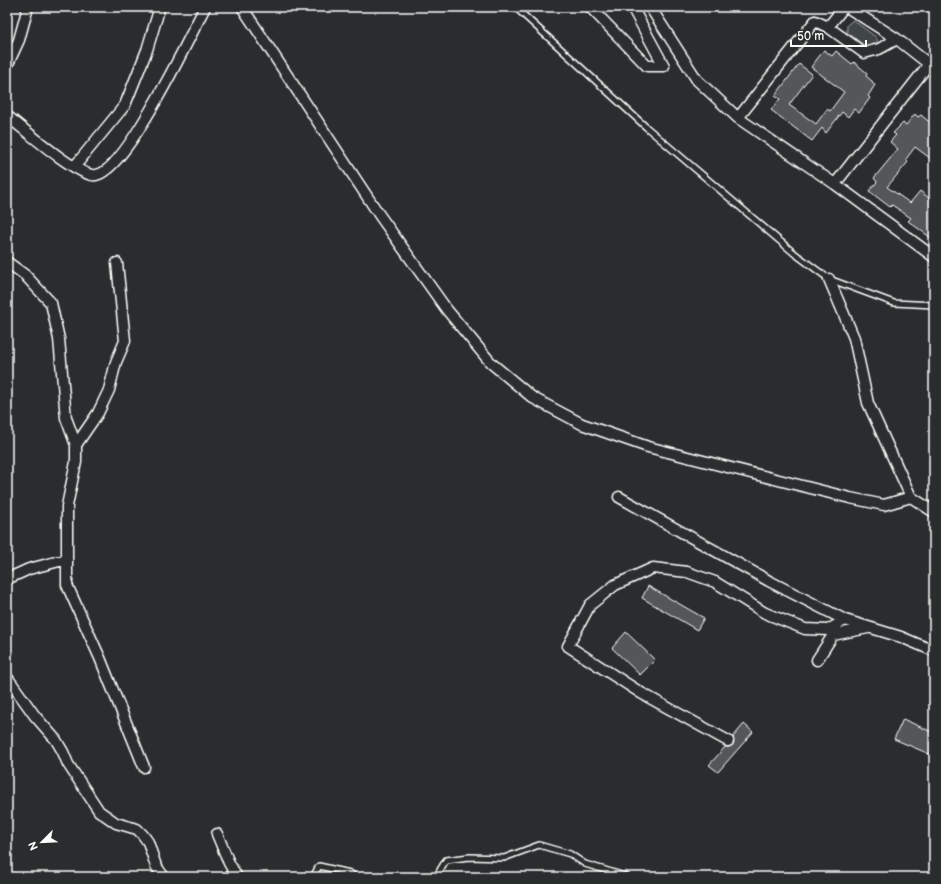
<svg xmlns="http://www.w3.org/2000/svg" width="941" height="884" font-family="'Balsamiq Sans',sans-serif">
<rect width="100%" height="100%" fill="#2a2d2e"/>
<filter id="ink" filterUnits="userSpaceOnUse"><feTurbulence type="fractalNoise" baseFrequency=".025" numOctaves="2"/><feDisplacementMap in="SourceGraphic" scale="8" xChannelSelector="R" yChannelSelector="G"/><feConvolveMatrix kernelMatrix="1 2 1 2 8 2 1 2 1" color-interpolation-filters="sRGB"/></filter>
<g filter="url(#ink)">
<!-- green -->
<path fill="#414445" stroke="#a0a2a2" d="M853 20 877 38V43L866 47 847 32V25Z"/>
<!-- building -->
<path fill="#555758" stroke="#fff" d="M824 50 832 56 836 51 852 64 854 62 867 73 866 76 873 82 872 83 875 85 868 96 870 98 859 113 854 109 848 117 842 112 826 133 822 128 812 141 771 110 780 99 775 96 799 64 812 74 789 105 816 124 827 109 830 111 844 92 811 67Z
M915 114 918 117 921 115 934 126V161L915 147 906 159 908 162 887 187 910 203 920 191 934 202V240L908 221 911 218 892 205 890 207 869 191 877 182 874 178 898 149 890 142 896 135 893 133 903 123 906 125Z
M648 586 704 618 697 630 642 598Z
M626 632 655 660 640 675 612 648Z
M903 719 934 733V756L894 739Z
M744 724 753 732 718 772 709 765 725 747H729L733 744V737Z"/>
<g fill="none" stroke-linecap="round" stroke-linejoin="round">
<!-- lane casing -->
<g stroke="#fff" stroke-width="8">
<path id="lane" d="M515 7 646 127 794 253 829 279 894 303 934 305
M313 877 319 866 350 873 355 877
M436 877 446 860 469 857 504 858 539 845 570 854 585 864 628 877"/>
</g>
<!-- street casing -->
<g stroke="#fff" stroke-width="13">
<path id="street" d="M242 7 380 216 447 310 491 363 533 398 582 424 648 447 850 498 884 505 911 497 934 512
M590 7 647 66H664L632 7
M650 7 697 80 738 118 835 184 934 257
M847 7 897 39 934 68
M828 27 844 7
M7 66 19 40 28 7
M7 116C27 131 70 170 92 175 122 181 191 34 205 7
M738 118 815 21 828 27 864 53 879 49 897 39
M75 166 125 105 147 50 159 10 158 7
M835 184 929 64
M7 262 25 275 51 303 59 339 66 418 76 445V462L67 506V585L100 658 144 767
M829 279 854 338 868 403 911 497
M76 445 98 413 109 390 116 362 125 341 117 263
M619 497 769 581 845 620 901 637 934 651
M7 579 29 569 67 559
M817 660 833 635 868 628
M7 677 35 716 56 740 63 752 68 764 99 811 116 823 137 829 143 835 148 842 156 866 164 877
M728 741 641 693 568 646 590 605 615 585 653 568 687 572 715 582 765 613 805 629 828 630 845 620
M217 834 229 863 237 877"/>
</g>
<!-- lane -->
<use href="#lane" stroke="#2a2d2e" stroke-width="5"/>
<!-- street -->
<use href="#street" stroke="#2a2d2e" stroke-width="10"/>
</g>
</g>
<!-- margin -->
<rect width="941" height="884" fill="none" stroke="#2a2d2e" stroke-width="24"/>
<rect x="12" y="12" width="917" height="860" fill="none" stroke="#fff" stroke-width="1.5" filter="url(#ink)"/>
<!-- north arrow -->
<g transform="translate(42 842) rotate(246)" stroke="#2a2d2e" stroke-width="3" paint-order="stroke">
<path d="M0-3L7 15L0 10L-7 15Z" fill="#ffffff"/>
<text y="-6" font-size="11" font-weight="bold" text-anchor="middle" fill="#ffffff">N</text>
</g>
<!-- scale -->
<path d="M791 40v6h75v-6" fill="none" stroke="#ffffff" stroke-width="2"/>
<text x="797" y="40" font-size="12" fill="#ffffff" stroke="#2a2d2e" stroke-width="3" paint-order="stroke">50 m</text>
</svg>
